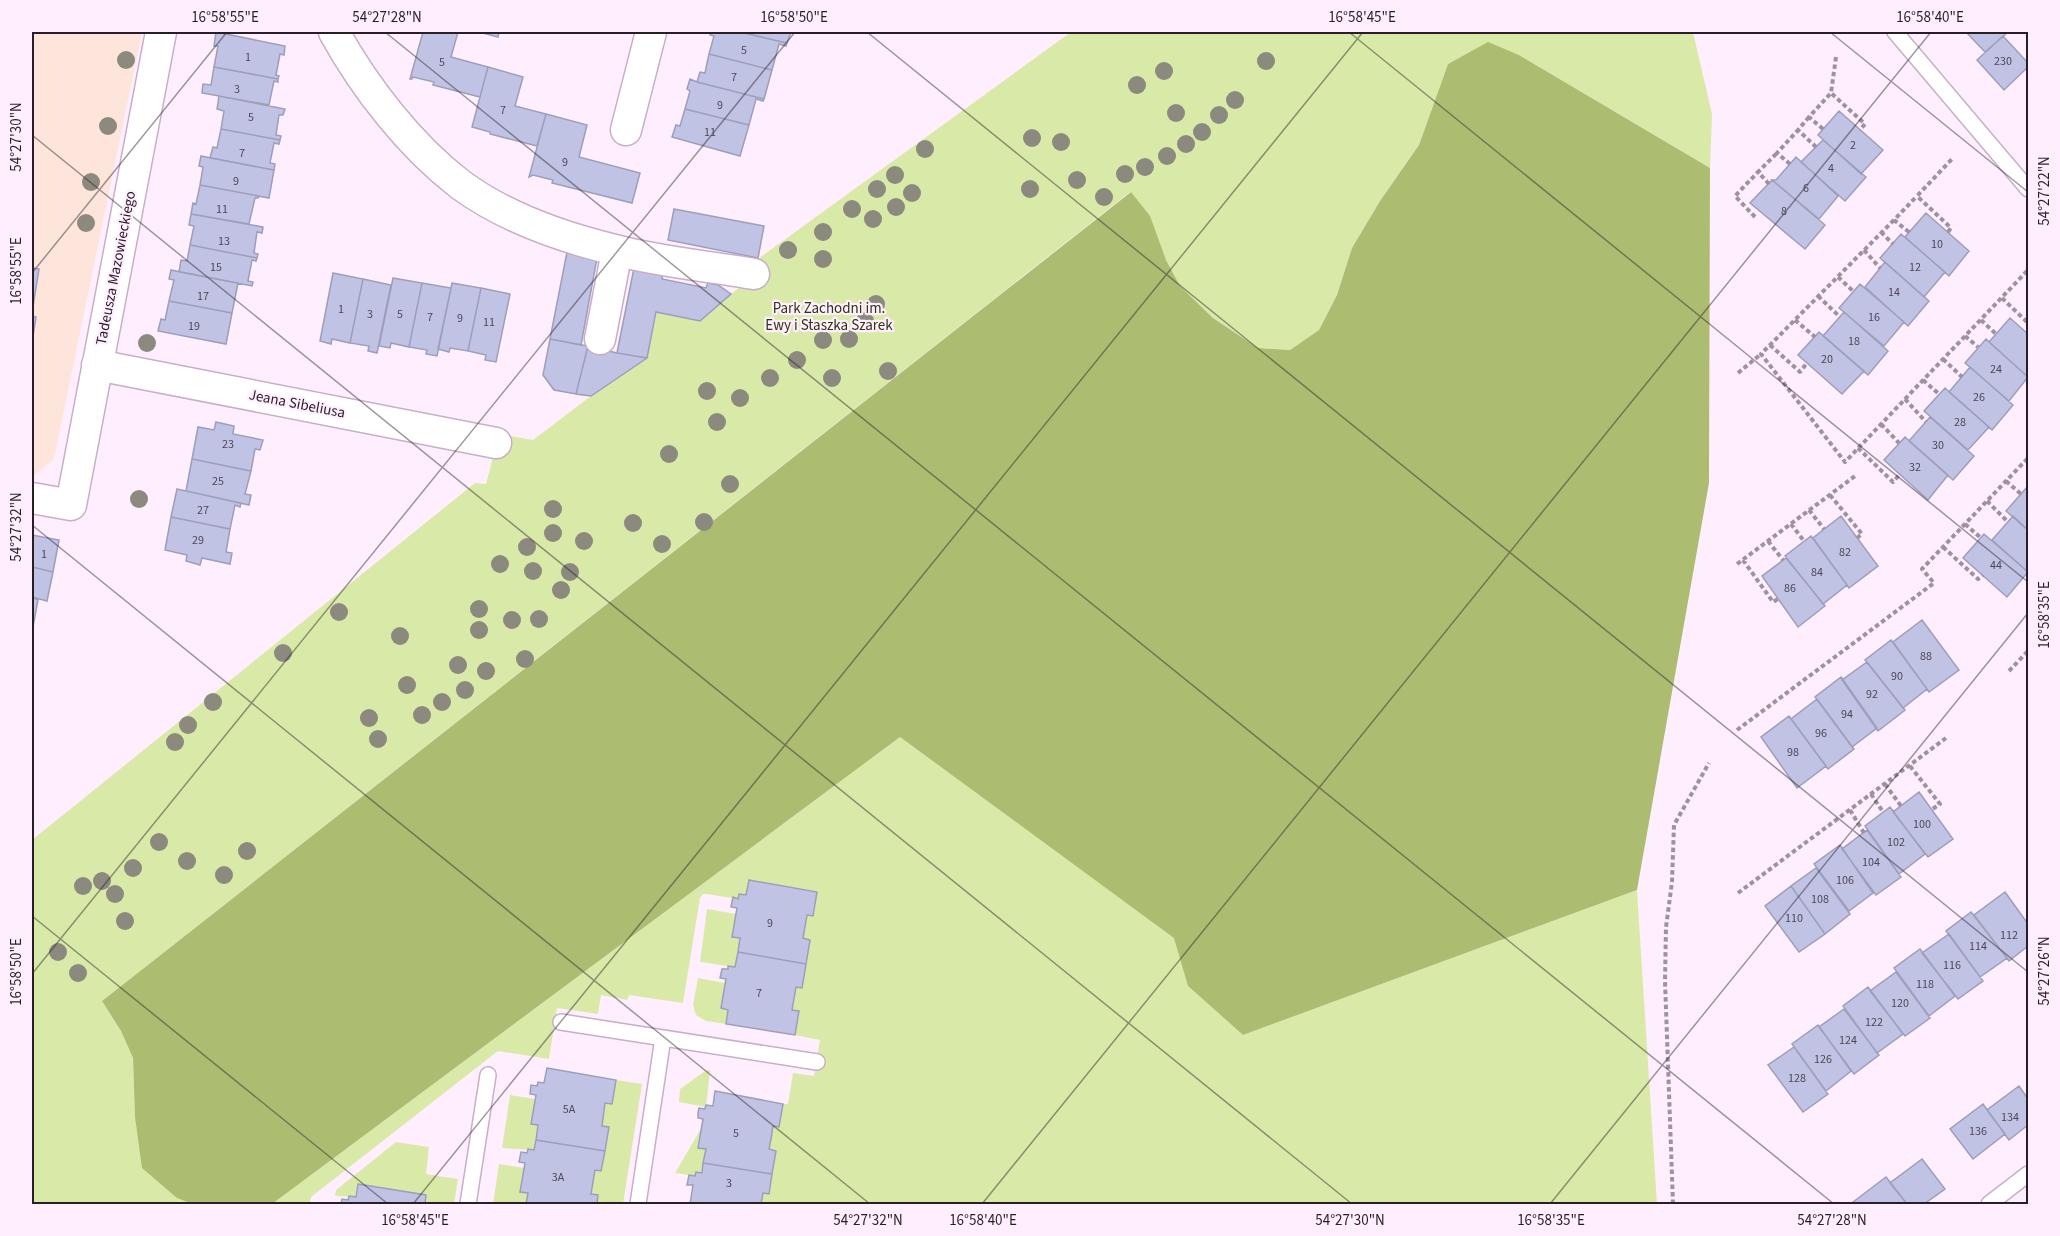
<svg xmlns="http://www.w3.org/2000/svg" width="2060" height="1236" font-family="'Source Sans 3',sans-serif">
<rect width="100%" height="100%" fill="#ffeffe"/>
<!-- education -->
<path fill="#fde5db" d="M32 32H142L54 459 32 477Z"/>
<!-- green -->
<path fill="#d9eaa8" d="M1071 32H1693L1712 114 1710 168 1519 55 1488 43 1448 64 1419 145 1380 201 1352 248 1337 295 1319 330 1290 350 1258 348 1213 318 1180 286 1130 192 102 1001 121 1031 133 1058 135 1117 177 1198 192 1204H32V840L475 483 486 484 499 434 533 440 591 396 647 358 657 312 700 320 742 285 733 277Z
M900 737 1175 938 1188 986 1243 1035 1637 890 1657 1204H761L763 1193 769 1194 776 1151 769 1149 773 1126 779 1127 783 1104H788L793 1073 814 1076 820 1040 795 1035 799 1012 792 1010 796 987H802L810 940 803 938 807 915 813 916 817 892 749 880 746 895 738 899 707 894H703L700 898 683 1003 629 995 627 1000 601 995 598 1014 557 1008 549 1059 498 1051 311 1197 310 1204H272Z
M707 909 736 914 733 936 740 938 735 967 700 962Z
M698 978 725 983 721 1008 728 1010 726 1024 706 1021 696 1015 693 1005Z
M710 1070 706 1107 679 1102 680 1089 705 1071Z
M616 1080 642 1084 623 1204H597L598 1195 591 1194 595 1170 601 1171 608 1127 602 1126 605 1103 612 1104Z
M510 1095 535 1099 531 1124 538 1125 534 1150 502 1148Z
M702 1127 706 1149 702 1173 696 1172 695 1176 675 1173Z
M396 1142 429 1147 426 1174 458 1179 454 1204H425L426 1195 358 1184 356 1197 335 1196 336 1190Z
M499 1164 524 1168 528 1193 526 1204H493Z"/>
<!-- forest -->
<path fill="#acbd72" d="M1488 42 1519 55 1710 168 1709 483 1637 890 1243 1035 1188 986 1174 938 900 737 272 1204H192L177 1198 142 1168 135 1117 133 1058 121 1031 102 1001 1131 192 1150 216 1166 260 1180 286 1213 318 1258 348 1290 350 1319 330 1337 295 1352 248 1380 201 1419 145 1448 64Z"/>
<!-- building -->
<path fill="#c0c3e3" stroke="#9c9ebc" stroke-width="1.5" d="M216 32 285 46 284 55 280 54 276 75 279 76 278 79 214 67 218 46H214Z
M423 32H458L451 57 488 67 480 97 433 85 434 82 413 77 412 79H410Z
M479 32H499L498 37Z
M711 32H740L787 43 786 46 779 44 772 70 709 54 714 36 710 35Z
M740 32H791L787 43Z
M1966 32H2008L1985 52Z
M2003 36 2028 63V67L2004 90 1977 60Z
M709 54 772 70 764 99 697 82 700 72 705 73Z
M214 67 278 79V82L274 81 269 105 202 93 203 84 211 85Z
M488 67 523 77 515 106 546 114 537 146 490 134V132L472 127Z
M690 79 697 82 764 99 763 101 756 99 749 125 685 109 690 91 687 89Z
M219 96 285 109 283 115H279L276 135 281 136 280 140 221 129 224 111 217 109Z
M685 109 749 125 740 156 672 137 676 125 680 126Z
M1839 111 1883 150 1861 174 1818 135Z
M546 114 587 125 579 157 640 173 632 203 552 183 553 180 533 175 529 177Z
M221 129 280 140 279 144 274 143 270 163 275 164 274 170 210 158 213 147 217 148Z
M1823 140 1866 177 1845 201 1801 162Z
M201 156 274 170 269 198 200 185 203 167 199 166Z
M1796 157 1838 196 1819 219 1772 180H1776Z
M1772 180 1825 225 1805 249 1750 203Z
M200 185 259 196 258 198H255L249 224 191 214 193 203 196 204Z
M674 209 764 226 758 258 668 240Z
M1926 213 1969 251 1949 276 1905 237Z
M191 214 263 227 262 233 257 232 254 253 258 254 257 258 190 245 194 226 189 225Z
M1901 234 1945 272 1924 297 1880 258Z
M190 245 257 258 256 261 252 260 248 281 253 282 252 286 179 272 181 260 187 261Z
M567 252 597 258 581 345 550 339Z
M1885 262 1929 301 1908 326 1865 287Z
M635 263 664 269 662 279 706 288 708 283 718 285 731 294 700 321 656 312 647 358 617 353Z
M32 268 39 269 32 313Z
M171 270 238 283 232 313 169 301 174 280 169 279Z
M333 273 363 279 350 343 332 339 331 344 320 341Z
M393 278 422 283 409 347 391 343 390 348 379 346Z
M363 279 391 285 377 353 368 351 369 346 350 343Z
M422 283 451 288 437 356 426 354 427 350 409 347Z
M452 283 481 288 468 351 450 348 449 352 438 349Z
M1860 284 1904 322 1884 346 1839 308Z
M481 288 510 294 496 362 485 360 486 355 468 351Z
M169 301 232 313 226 344 158 331 161 319 165 320Z
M1844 312 1888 351 1868 375 1823 336Z
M32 316 36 317 32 343Z
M2010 318 2028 334V377L1989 342Z
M1819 332 1864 371 1842 394 1798 355Z
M550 339 588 346 576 394 554 390 543 375Z
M1986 339 2028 377 2009 401 1965 363Z
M588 346 617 353 647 358 591 396 576 394Z
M1970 367 2013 405 1992 430 1949 392Z
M1945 388 1989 427 1968 450 1924 411Z
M1930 417 1974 456 1953 480 1909 441Z
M216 422 234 426 233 434 263 440 260 450 255 449 251 471 192 459 198 427 214 430Z
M1905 437 1948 475 1928 500 1884 460Z
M192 459 251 471 245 494 251 495 249 505 186 491Z
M2028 486V530L2006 511Z
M177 489 241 503 240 507 235 505 230 529 171 517Z
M1841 516 1878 566 1849 588 1813 538Z
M2013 516 2028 530V572L1992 540Z
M171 517 230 529 226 552 232 553 230 564 202 558 200 565 186 561 187 555 165 550Z
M1984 534 2028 572 2007 597 1963 558Z
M32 535 59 540 53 572 32 567Z
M1811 536 1847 585 1823 604 1785 556Z
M1786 558 1825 606 1798 627 1762 576Z
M32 567 53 572 47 601 32 597Z
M32 597 38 600 33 627H32Z
M1922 620 1959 670 1929 692 1893 642Z
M1891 640 1927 689 1903 708 1865 660Z
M1867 662 1905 710 1878 731 1842 680Z
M1841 677 1877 728 1852 747 1815 697Z
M1817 699 1854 749 1828 769 1791 719Z
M1789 716 1826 766 1797 788 1761 737Z
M1919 792 1953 839 1928 857 1893 812Z
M1890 807 1925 854 1899 874 1865 826Z
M1867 830 1901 877 1876 895 1842 849Z
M1840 845 1873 893 1849 911 1814 864Z
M1816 868 1850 914 1825 934 1791 886Z
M749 880 817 892 813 916 807 915 803 938 810 940 806 964 738 952 740 938 732 937 737 908 731 907 733 897 738 899 739 894 746 895Z
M1791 886 1825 934 1799 952 1765 906Z
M2005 892 2028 924V946L2009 961 1974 915Z
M1971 912 2007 958 1980 977 1946 931Z
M1949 934 1983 981 1958 999 1922 953Z
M1920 949 1955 996 1929 1016 1894 968Z
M738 952 806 964 802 988 796 987 792 1010 799 1011 795 1035 726 1024 728 1010 721 1008 726 979 720 978 722 969H728V966L735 967Z
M1896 972 1930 1018 1905 1036 1870 991Z
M1868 987 1903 1034 1877 1053 1843 1006Z
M1844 1009 1879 1055 1854 1074 1819 1027Z
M1818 1025 1851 1071 1826 1091 1792 1044Z
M1794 1047 1828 1094 1803 1112 1768 1065Z
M547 1068 616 1080 612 1104 605 1103 602 1126 609 1127 605 1151 536 1140 538 1125 531 1124 536 1095 530 1094 531 1085 537 1086 538 1082 544 1083Z
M2019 1086 2028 1099V1125L2009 1140 1987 1110Z
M715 1091 783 1104 779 1127 773 1126 771 1139 769 1149 776 1151 772 1174 703 1163 706 1149 698 1148 703 1119 698 1118V1113L699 1108 705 1109 706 1105 713 1106Z
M1983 1104 2005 1134 1973 1159 1950 1129Z
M536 1140 605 1151 601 1171 595 1170 591 1194 598 1195 597 1204H526L528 1193 520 1192 525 1163 519 1162 521 1152 527 1153 528 1149 534 1150Z
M1922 1159 1945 1189 1924 1204H1907L1890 1183Z
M703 1163 772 1174 769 1194 763 1193 761 1204H690L693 1185H687L689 1175 695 1176 696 1172 702 1173Z
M1886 1177 1907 1204H1855L1853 1202Z
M358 1184 426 1195 425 1204H341L342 1199 348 1200 349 1196 356 1197Z"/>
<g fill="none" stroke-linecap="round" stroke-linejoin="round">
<!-- lane casing -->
<g stroke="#c8afc7" stroke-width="18">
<path id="lane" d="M1895 32 2028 189
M561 1022 817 1062
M468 1204 488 1075
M638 1204 663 1038
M1989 1204 2028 1174"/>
</g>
<!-- street casing -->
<g stroke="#c8afc7" stroke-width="33">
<path id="street" d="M334 32C365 88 410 146 461 185 506 218 561 237 615 250 660 262 708 266 754 274
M626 130 651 32
M600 339 617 251
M97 365 496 443
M32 498 71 505 161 32"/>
</g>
<!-- path -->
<path stroke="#9f929f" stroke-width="4" stroke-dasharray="4.5 3" stroke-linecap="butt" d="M1836 57 1831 93 1865 124 1860 130
M1809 117 1798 130 1816 147
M1823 129 1809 117 1831 93
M1790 164 1777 153 1798 130
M1769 184 1758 172 1777 153
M1755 217 1735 196 1758 172
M1894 220 1761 354 1845 462 2028 270
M1881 232 1893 244
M1909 232 1894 220 1917 196
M1948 232 1951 228 1917 196 1953 158
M1864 250 1880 268
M1838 277 1854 292
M1818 296 1840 317
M2002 298 2028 323
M1795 320 1815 337
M1981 320 1996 334
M1965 336 1978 347
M1770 345 1800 372 1807 363
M1943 359 1962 377
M1738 373 1761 354
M1923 380 1939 394
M1905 399 1926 422
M1881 424 1899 443
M1858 448 1893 482 1900 474
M2006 481 2021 494
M1830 495 1862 534 1857 538
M1987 501 2008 522
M1809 510 1824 529
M1791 524 1804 541
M1965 524 1981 538
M1768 541 1783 560
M1943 547 1978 579 1983 575
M1743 560 1773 602 1778 599
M1737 564 1855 476
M2009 671 2028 651
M1737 730 1934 583 1922 569 2028 458
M1910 766 1940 804 1931 810
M1885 784 1901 806
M1871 794 1883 812
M1850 810 1864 833
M1738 893 1946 738
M1673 1204 1665 981 1666 927 1672 882 1674 825 1709 763"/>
<!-- lane -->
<use href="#lane" stroke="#fff" stroke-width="15"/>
<!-- street -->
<use href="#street" stroke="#fff" stroke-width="30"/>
</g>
<!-- trees -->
<g fill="#8c897e">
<circle cx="126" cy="60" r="9"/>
<circle cx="1266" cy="61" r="9"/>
<circle cx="1164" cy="71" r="9"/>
<circle cx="1137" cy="85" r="9"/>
<circle cx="1235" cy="100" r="9"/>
<circle cx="1176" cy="113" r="9"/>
<circle cx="1219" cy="115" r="9"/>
<circle cx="108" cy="126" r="9"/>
<circle cx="1202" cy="132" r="9"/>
<circle cx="1032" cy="138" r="9"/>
<circle cx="1061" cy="142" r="9"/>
<circle cx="1186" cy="144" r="9"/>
<circle cx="925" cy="149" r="9"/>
<circle cx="1167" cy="156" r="9"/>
<circle cx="1145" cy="167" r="9"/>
<circle cx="1125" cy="174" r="9"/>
<circle cx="895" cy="175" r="9"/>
<circle cx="1077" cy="180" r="9"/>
<circle cx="91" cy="182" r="9"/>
<circle cx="877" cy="189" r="9"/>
<circle cx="1030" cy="189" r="9"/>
<circle cx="912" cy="193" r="9"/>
<circle cx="1104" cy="197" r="9"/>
<circle cx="896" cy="207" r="9"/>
<circle cx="852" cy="209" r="9"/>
<circle cx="873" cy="219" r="9"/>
<circle cx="86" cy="223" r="9"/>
<circle cx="823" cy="232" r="9"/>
<circle cx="788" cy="250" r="9"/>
<circle cx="823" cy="259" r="9"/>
<circle cx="876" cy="304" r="9"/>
<circle cx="865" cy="321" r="9"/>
<circle cx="849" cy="339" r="9"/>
<circle cx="823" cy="340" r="9"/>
<circle cx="147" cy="343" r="9"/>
<circle cx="797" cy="360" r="9"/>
<circle cx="888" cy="371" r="9"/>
<circle cx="770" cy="378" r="9"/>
<circle cx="832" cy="378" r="9"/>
<circle cx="707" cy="391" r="9"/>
<circle cx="740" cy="398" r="9"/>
<circle cx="717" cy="422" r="9"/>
<circle cx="669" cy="454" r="9"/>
<circle cx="730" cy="484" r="9"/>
<circle cx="139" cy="499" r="9"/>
<circle cx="553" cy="509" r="9"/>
<circle cx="704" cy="522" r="9"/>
<circle cx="633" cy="523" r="9"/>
<circle cx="553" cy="533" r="9"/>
<circle cx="584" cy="541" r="9"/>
<circle cx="662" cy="544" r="9"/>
<circle cx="527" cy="547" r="9"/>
<circle cx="500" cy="564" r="9"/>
<circle cx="533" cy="571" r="9"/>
<circle cx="570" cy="572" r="9"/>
<circle cx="561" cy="590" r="9"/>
<circle cx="479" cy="609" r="9"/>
<circle cx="339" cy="612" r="9"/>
<circle cx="539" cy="619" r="9"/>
<circle cx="512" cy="620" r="9"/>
<circle cx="479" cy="630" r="9"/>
<circle cx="400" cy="636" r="9"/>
<circle cx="283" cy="653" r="9"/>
<circle cx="525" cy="659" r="9"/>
<circle cx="458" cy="665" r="9"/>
<circle cx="486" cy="671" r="9"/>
<circle cx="407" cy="685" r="9"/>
<circle cx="465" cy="690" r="9"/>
<circle cx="213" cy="702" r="9"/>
<circle cx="442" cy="702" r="9"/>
<circle cx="422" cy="715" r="9"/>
<circle cx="369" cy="718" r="9"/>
<circle cx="188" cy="725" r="9"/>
<circle cx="378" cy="739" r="9"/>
<circle cx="175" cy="742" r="9"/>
<circle cx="159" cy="842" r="9"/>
<circle cx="247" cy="851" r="9"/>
<circle cx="187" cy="861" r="9"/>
<circle cx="133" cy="868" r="9"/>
<circle cx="224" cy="875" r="9"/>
<circle cx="102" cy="881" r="9"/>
<circle cx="83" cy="886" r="9"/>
<circle cx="115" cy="894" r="9"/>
<circle cx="125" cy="921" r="9"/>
<circle cx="58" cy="952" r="9"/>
<circle cx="78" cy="973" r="9"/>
</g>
<!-- ticks -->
<path fill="none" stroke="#281e28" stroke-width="1.5" stroke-opacity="0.45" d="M385 32 1834 1204M867 32 2028 972M1349 32 2028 582M1830 32 2028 192M32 135 1352 1204M32 273 227 32M32 525 870 1204M32 916 388 1204M32 974 795 32M413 1204 1363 32M982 1204 1931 32M1550 1204 2028 613"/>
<g text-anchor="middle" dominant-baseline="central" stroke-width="4.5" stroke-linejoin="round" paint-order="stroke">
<!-- number labels -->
<g font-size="12" fill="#4e4757">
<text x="744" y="50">5</text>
<text x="248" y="57">1</text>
<text x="2003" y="61">230</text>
<text x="442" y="62">5</text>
<text x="734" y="77">7</text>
<text x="237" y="89">3</text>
<text x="720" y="105">9</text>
<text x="503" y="110">7</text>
<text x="251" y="117">5</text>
<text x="710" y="132">11</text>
<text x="1853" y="145">2</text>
<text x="242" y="153">7</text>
<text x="565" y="162">9</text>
<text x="1831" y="168">4</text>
<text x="236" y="181">9</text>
<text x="1806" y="188">6</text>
<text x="222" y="209">11</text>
<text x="1784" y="211">8</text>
<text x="224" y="241">13</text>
<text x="1937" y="244">10</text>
<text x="216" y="267">15</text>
<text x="1915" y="267">12</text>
<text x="1894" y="292">14</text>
<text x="203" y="296">17</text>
<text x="341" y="309">1</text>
<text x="370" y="314">3</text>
<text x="400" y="314">5</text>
<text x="430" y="317">7</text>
<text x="1874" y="317">16</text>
<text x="460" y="318">9</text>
<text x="489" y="322">11</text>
<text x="194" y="326">19</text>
<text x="1854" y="341">18</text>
<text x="1827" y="359">20</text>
<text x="1996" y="369">24</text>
<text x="1979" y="397">26</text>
<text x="1960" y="422">28</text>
<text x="228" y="444">23</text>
<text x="1938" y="445">30</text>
<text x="1915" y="467">32</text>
<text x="218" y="481">25</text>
<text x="203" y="510">27</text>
<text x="198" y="540">29</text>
<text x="1845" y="552">82</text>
<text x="44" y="554">1</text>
<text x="1996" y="565">44</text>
<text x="1817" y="572">84</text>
<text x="1790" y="588">86</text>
<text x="1926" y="656">88</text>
<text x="1897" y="676">90</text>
<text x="1872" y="694">92</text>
<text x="1847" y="714">94</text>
<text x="1821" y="733">96</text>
<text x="1793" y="752">98</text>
<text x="1922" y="824">100</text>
<text x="1896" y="842">102</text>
<text x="1871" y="862">104</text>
<text x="1845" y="880">106</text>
<text x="1820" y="899">108</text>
<text x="1794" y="918">110</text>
<text x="770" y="923">9</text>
<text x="2009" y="935">112</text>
<text x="1978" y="946">114</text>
<text x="1952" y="965">116</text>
<text x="1925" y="984">118</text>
<text x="759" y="993">7</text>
<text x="1900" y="1003">120</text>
<text x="1874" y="1022">122</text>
<text x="1848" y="1040">124</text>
<text x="1823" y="1059">126</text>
<text x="1797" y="1078">128</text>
<text x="569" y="1109">5A</text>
<text x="2010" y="1117">134</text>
<text x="1978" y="1131">136</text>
<text x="736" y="1133">5</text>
<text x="558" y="1177">3A</text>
<text x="729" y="1183">3</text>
</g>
<!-- street labels -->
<g font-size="15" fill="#281e28" stroke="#ffeffe">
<text transform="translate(116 268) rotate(-79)">Tadeusza Mazowieckiego</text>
<text transform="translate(297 404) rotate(11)">Jeana Sibeliusa</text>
</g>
<!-- park labels -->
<g font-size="15" fill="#2e3515" stroke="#ffeffe">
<text x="829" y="308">Park Zachodni im.<tspan x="829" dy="17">Ewy i Staszka Szarek</tspan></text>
</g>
</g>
<!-- border -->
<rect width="2060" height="1236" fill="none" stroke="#ffeffe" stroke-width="66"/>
<rect x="33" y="33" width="1994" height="1170" fill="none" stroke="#281e28" stroke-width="2"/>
<g font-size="15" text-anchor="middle" fill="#281e28">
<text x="225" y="22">16°58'55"E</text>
<text x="387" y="22">54°27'28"N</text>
<text x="794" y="22">16°58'50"E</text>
<text x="1362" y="22">16°58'45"E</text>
<text x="1930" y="22">16°58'40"E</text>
<text transform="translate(16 137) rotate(-90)" y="5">54°27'30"N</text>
<text transform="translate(2044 191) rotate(-90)" y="5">54°27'22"N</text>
<text transform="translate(16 271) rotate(-90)" y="5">16°58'55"E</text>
<text transform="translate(16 527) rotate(-90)" y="5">54°27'32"N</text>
<text transform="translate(2044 615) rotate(-90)" y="5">16°58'35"E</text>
<text transform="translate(2044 971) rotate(-90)" y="5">54°27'26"N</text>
<text transform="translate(16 972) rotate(-90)" y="5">16°58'50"E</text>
<text x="415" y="1225">16°58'45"E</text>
<text x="868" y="1225">54°27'32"N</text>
<text x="983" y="1225">16°58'40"E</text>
<text x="1350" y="1225">54°27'30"N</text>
<text x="1551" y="1225">16°58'35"E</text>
<text x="1832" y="1225">54°27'28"N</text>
</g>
</svg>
